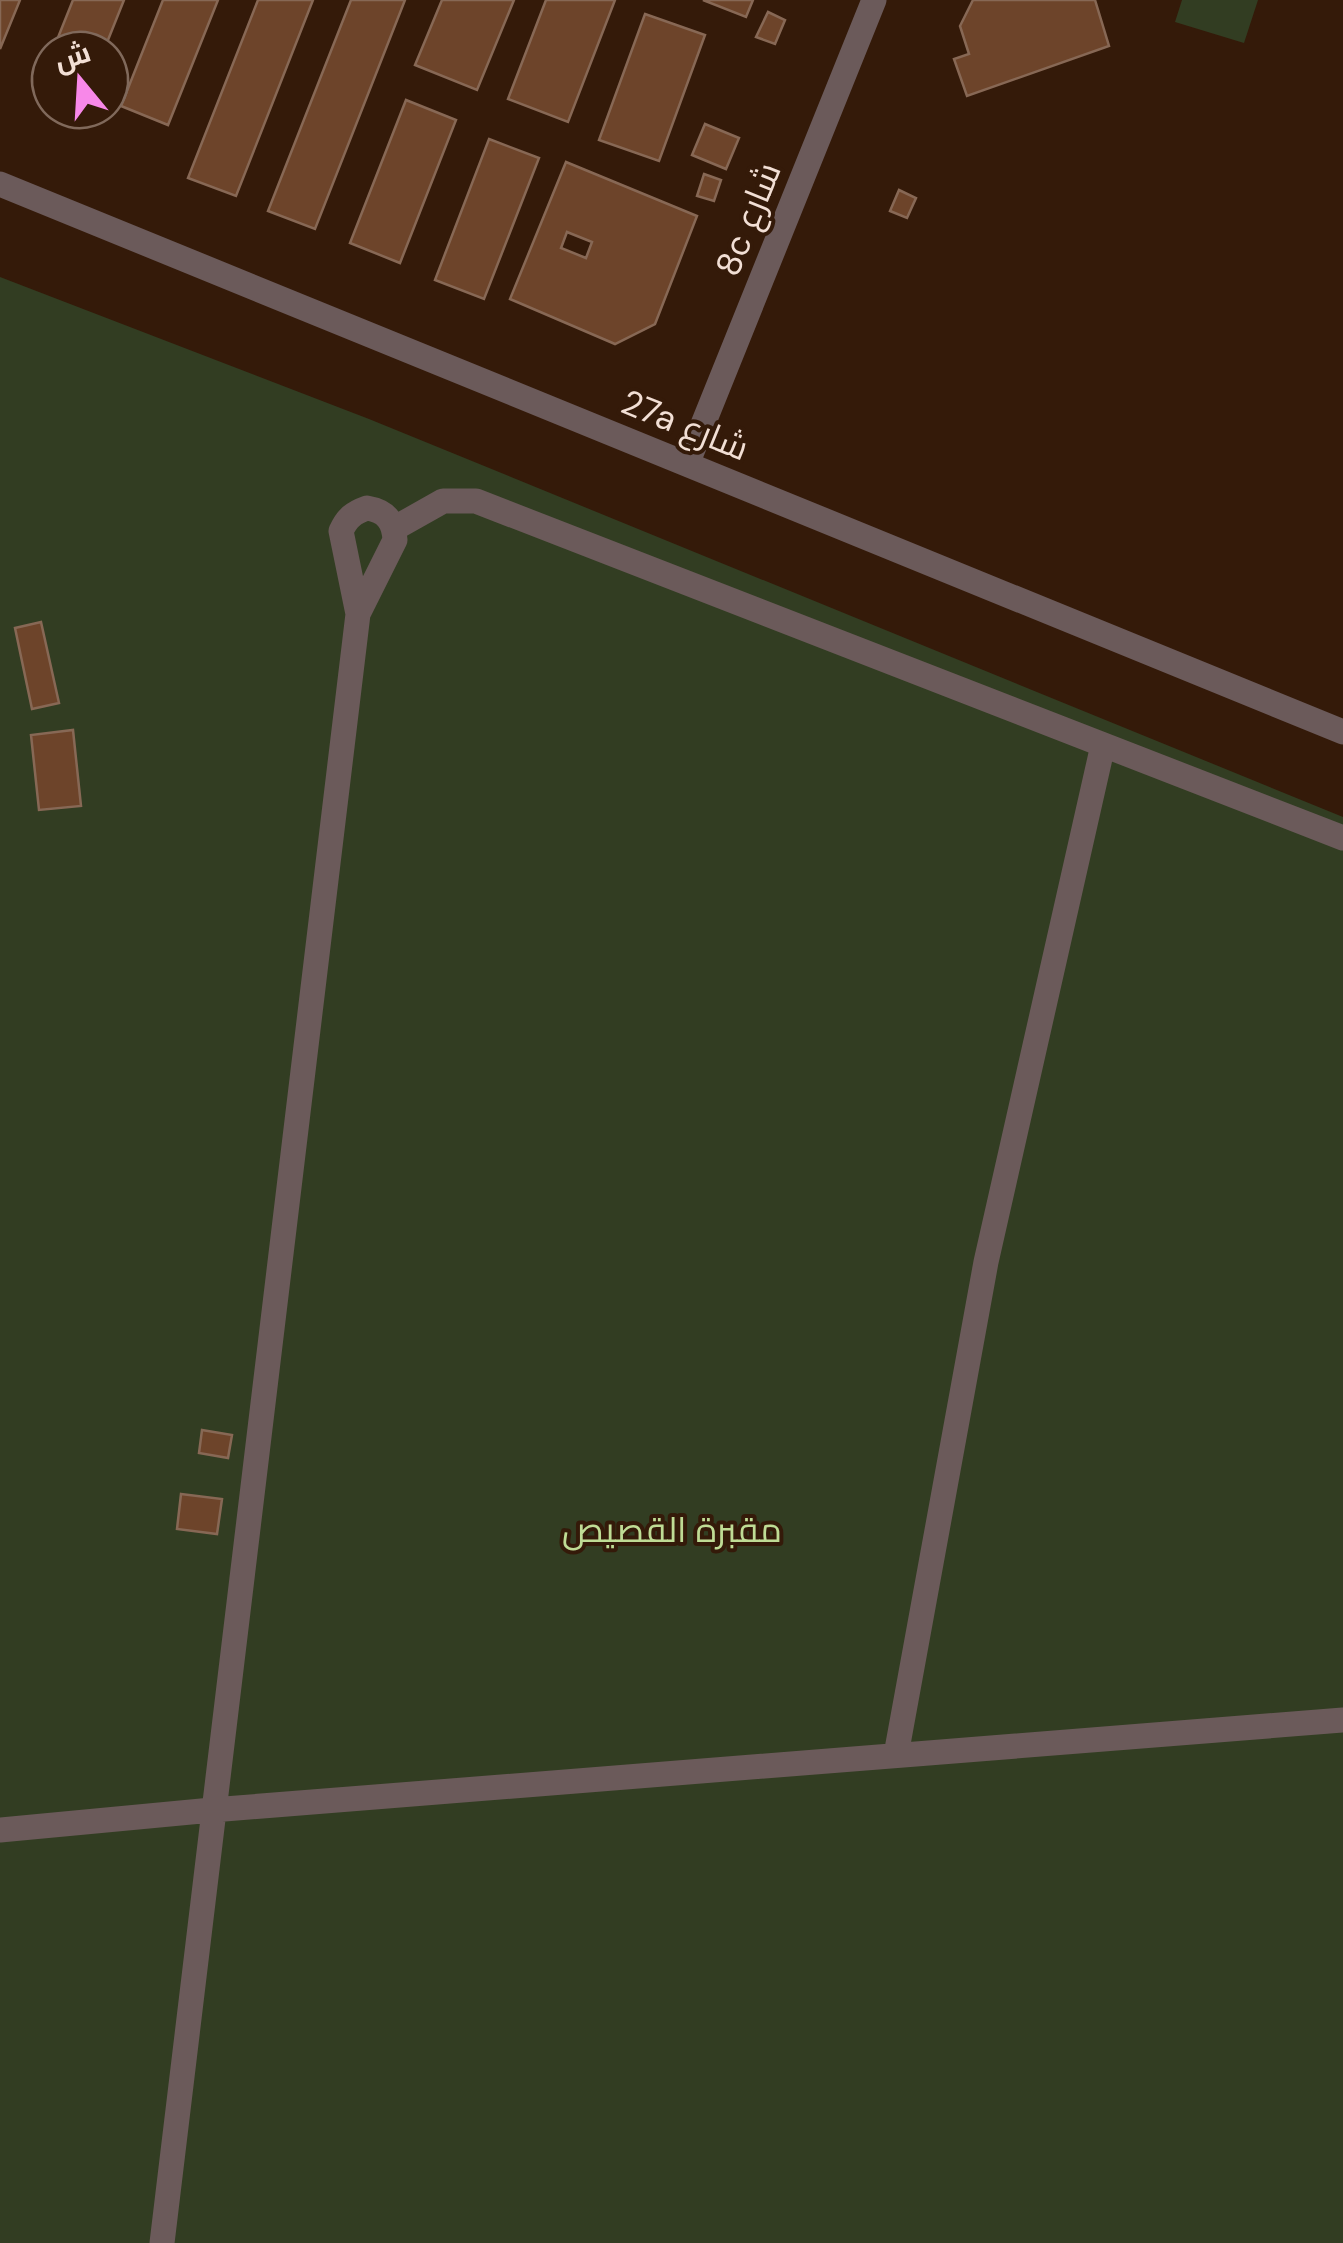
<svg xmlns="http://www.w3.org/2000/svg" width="1343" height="2243" font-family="'DM Sans',Cairo,sans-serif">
<rect width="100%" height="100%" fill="#341a09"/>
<!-- green -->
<path fill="#323d22" d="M1182 0H1258L1244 43 1175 22Z
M0 277 369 419 1343 817V2243H0Z"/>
<!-- building -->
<path fill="#6d442a" stroke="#876855" stroke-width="2.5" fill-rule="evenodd" d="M0 0H20L0 49Z
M73 0H124L104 50H53Z
M163 0H218L168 125 121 106Z
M258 0H313L236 196 188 178Z
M351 0H405L315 229 268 211Z
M442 0H514L477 90 415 65Z
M546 0H615L568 122 508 99Z
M703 0H753L746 17Z
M973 0H1095L1109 46 967 96 954 59 969 54 960 26Z
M768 12 785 20 775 44 756 37Z
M645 14 705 35 659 161 599 140Z
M406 100 456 120 400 263 350 243Z
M705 124 739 138 726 169 692 155Z
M489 139 539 158 484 299 435 280Z
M566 162 697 216 655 324 615 344 510 299ZM567 232 592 242 586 258 561 248Z
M704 174 721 180 714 201 697 196Z
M899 190 916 198 907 218 890 211Z
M41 622 59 703 32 709 15 628Z
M73 730 81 806 39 810 31 735Z
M202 1430 232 1435 228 1458 199 1453Z
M181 1494 222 1499 217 1534 177 1529Z"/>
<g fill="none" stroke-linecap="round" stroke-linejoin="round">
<!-- minor -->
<path stroke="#6b5a5a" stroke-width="25" d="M0 184 1343 732
M687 464 874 0
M367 508C386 511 394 521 395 540L358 614 341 531C347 518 353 513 367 508Z
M395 528 443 501H476L1343 838
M896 1755 986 1262 1103 745
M0 1830 212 1810 1343 1720
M162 2243 358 614"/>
</g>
<g text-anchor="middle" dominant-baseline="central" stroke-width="8" stroke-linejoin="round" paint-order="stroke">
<!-- street labels -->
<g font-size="35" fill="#f2dfd5" stroke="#341a09">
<text transform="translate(748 219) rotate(-68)">8c شارع</text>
<text transform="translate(685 425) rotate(22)">27a شارع</text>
</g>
<!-- park labels -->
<g font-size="35" fill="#bfdc95" stroke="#341a09">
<text x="672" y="1530">مقبرة القصيص</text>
</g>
</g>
<!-- north arrow -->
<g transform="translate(80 80) rotate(342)"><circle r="48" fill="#341a09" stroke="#80695b" stroke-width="2.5"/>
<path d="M0-8L18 38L0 25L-18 38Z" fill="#f888e9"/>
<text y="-15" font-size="28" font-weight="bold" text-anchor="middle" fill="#f2dfd5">ش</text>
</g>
</svg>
